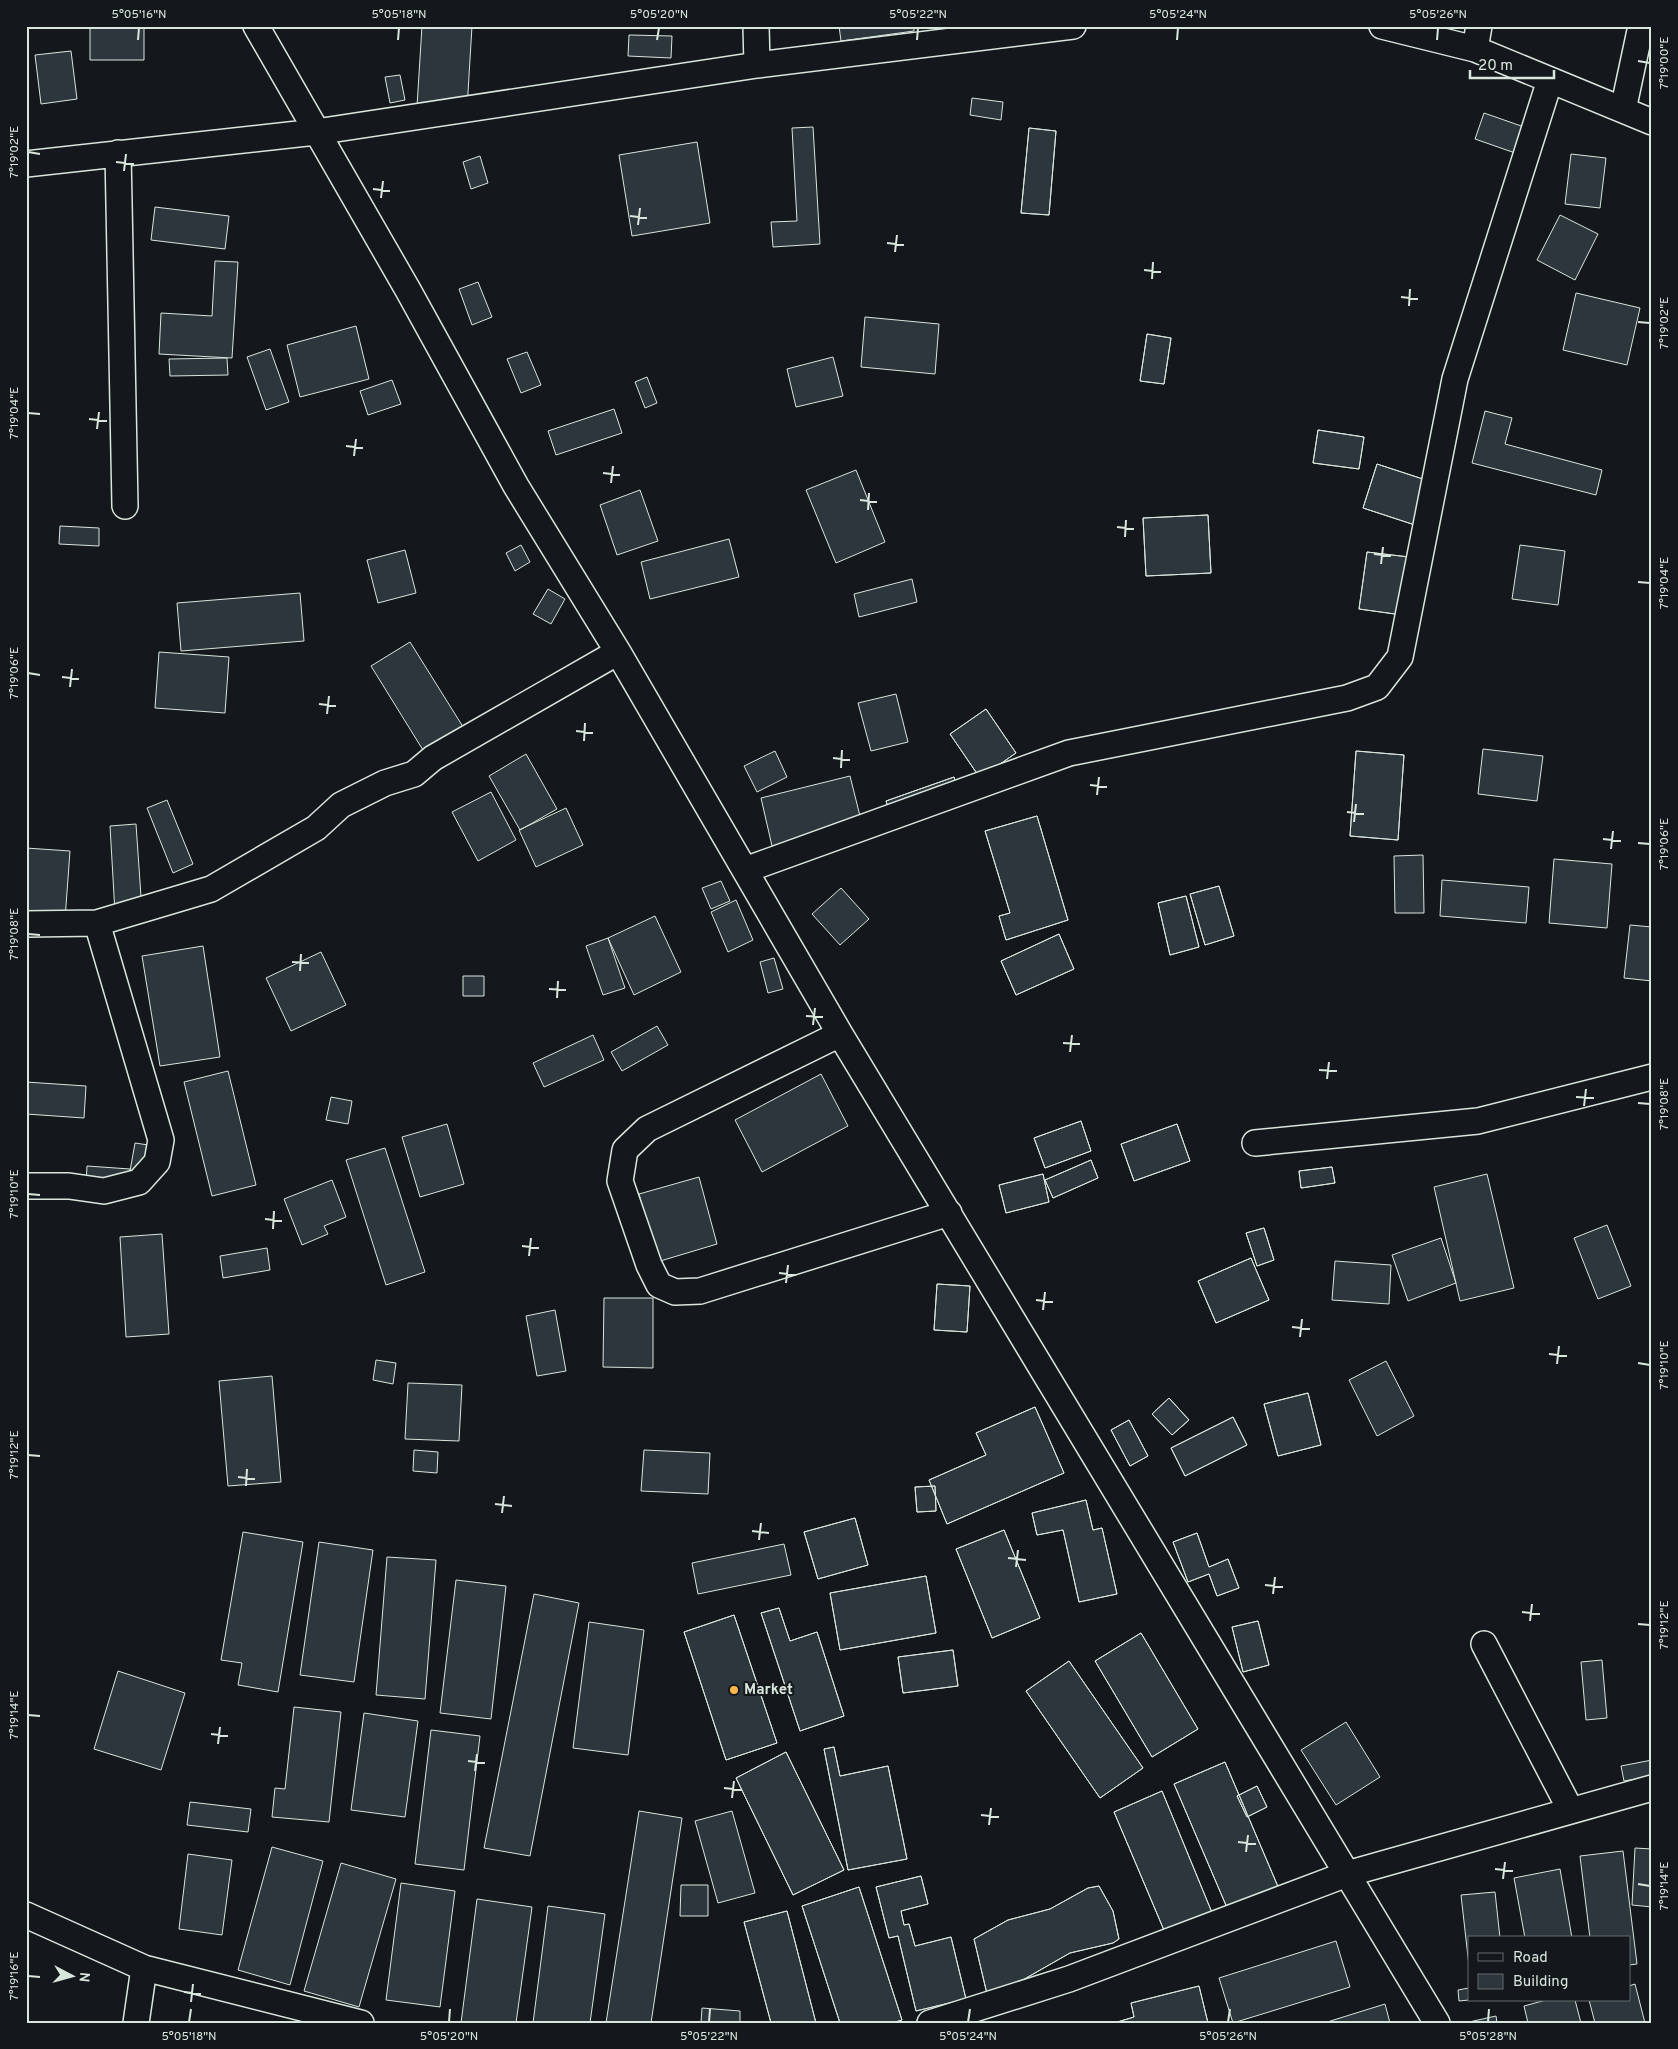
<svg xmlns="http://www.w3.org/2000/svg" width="1678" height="2049" font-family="Overpass,sans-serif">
<rect width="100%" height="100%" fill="#14181c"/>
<!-- building -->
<path fill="#2c363c" stroke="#d8e6dc" d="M90 26H144V60H90Z
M422 26H472L467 109 417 106Z
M839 26H914V31L841 41Z
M629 35 672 36 671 58 628 56Z
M71 51 77 99 41 104 35 55Z
M400 75 405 100 390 103 385 77Z
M972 98 1003 102 1001 120 970 115Z
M1484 113 1527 128 1518 154 1475 139Z
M813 127 820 244 773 247 771 222 797 221 792 128Z
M1029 128 1056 131 1049 215 1021 213Z
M1029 128 1056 131 1049 215 1021 213Z
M697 142 710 223 632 236 619 155Z
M1571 154 1606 158 1600 208 1565 204Z
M480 156 488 183 471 189 463 162Z
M155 207 229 216 225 249 151 240Z
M1560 215 1598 234 1575 280 1537 260Z
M215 261 238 262 232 358 159 354 161 313 212 316Z
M478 282 492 317 472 325 459 289Z
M1576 293 1640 308 1627 365 1563 350Z
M865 317 939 324 935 374 861 367Z
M356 326 369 379 300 397 287 345Z
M1147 334 1171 338 1164 384 1140 381Z
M1147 334 1171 338 1164 384 1140 381Z
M270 349 289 402 266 410 247 357Z
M527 352 541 385 521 393 507 359Z
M833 357 843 396 796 407 787 369Z
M227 358 228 375 170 376 169 359Z
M647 377 657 403 645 408 635 382Z
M392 380 401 404 368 415 360 391Z
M614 409 622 433 556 455 548 431Z
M1485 411 1512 418 1505 444 1602 470 1596 495 1472 463Z
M1318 430 1364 437 1359 469 1313 463Z
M1318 430 1364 437 1359 469 1313 463Z
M1377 464 1432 482 1418 526 1363 508Z
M1377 464 1432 482 1418 526 1363 508Z
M856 470 885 542 836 563 806 490Z
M640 490 658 541 617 555 600 505Z
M1208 515 1211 573 1146 576 1143 518Z
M1208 515 1211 573 1146 576 1143 518Z
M60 526 99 528V546L59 544Z
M729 539 739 577 650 599 641 562Z
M521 545 530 562 515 571 506 553Z
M1520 545 1565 551 1558 605 1512 599Z
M405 550 416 593 378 603 367 560Z
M1367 552 1409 557 1402 615 1359 609Z
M1367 552 1409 557 1402 615 1359 609Z
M912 579 917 602 859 617 854 594Z
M548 589 565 599 551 624 533 614Z
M300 593 304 641 181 651 177 603Z
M410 642 470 738 431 763 371 666Z
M159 652 229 657 225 713 155 708Z
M896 694 908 742 871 751 858 703Z
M986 709 1016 753 980 778 950 734Z
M986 709 1016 753 980 778 950 734Z
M1483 749 1543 756 1537 801 1478 794Z
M775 751 787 777 757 792 744 766Z
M1356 751 1404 755 1398 840 1350 836Z
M1356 751 1404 755 1398 840 1350 836Z
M526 754 557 809 520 830 489 776Z
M850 776 862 824 772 846 761 798Z
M954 777 960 796 892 819 886 801Z
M954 777 960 796 892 819 886 801Z
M491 792 516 840 478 861 452 812Z
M167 800 193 864 173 873 147 808Z
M566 808 583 845 536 867 519 830Z
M1037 816 1068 920 1006 940 999 916 1010 913 985 831Z
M1037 816 1068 920 1006 940 999 916 1010 913 985 831Z
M136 824 142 911 115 913 110 826Z
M26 848 70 851 64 933 26 931Z
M1423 855 1424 913H1395L1394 856Z
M1554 859 1612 864 1607 928 1549 923Z
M1442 880 1529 887 1526 923 1440 916Z
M721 881 730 901 711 909 702 888Z
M1219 886 1234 936 1205 945 1190 894Z
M1219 886 1234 936 1205 945 1190 894Z
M841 888 869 919 840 945 812 914Z
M1186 896 1199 947 1170 955 1158 903Z
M1186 896 1199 947 1170 955 1158 903Z
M736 900 753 940 728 952 711 912Z
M655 916 681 972 634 995 608 938Z
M1630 925 1652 927V981L1624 978Z
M1059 934 1074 969 1016 995 1001 961Z
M1059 934 1074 969 1016 995 1001 961Z
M608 938 625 988 603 995 586 946Z
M203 946 220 1057 160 1066 142 956Z
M321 952 346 1005 291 1031 266 978Z
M774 958 783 989 768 993 760 962Z
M463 976H484V996H463Z
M657 1026 668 1045 622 1071 611 1052Z
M593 1035 604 1060 544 1087 533 1063Z
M228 1071 256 1185 212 1196 184 1082Z
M821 1074 848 1126 762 1172 735 1120Z
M26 1082 86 1086 84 1118 26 1114Z
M331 1097 352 1101 348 1124 326 1120Z
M1081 1121 1091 1151 1045 1168 1034 1138Z
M1081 1121 1091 1151 1045 1168 1034 1138Z
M447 1124 464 1184 420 1197 402 1137Z
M1177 1124 1190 1161 1134 1181 1121 1144Z
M1177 1124 1190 1161 1134 1181 1121 1144Z
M135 1143 155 1146 128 1182Z
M385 1148 425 1272 386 1285 346 1160Z
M1091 1160 1098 1178 1053 1198 1045 1180Z
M1091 1160 1098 1178 1053 1198 1045 1180Z
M87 1166 130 1169 129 1187 86 1184Z
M1332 1167 1335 1183 1301 1188 1299 1171Z
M1332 1167 1335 1183 1301 1188 1299 1171Z
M1043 1174 1049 1202 1006 1213 999 1185Z
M1043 1174 1049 1202 1006 1213 999 1185Z
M1487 1174 1514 1288 1460 1301 1434 1187Z
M699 1177 717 1244 657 1262 639 1194Z
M332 1180 346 1217 324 1226 328 1234 302 1245 284 1199Z
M1607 1225 1631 1286 1598 1299 1574 1238Z
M1264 1228 1274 1260 1257 1266 1246 1233Z
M1264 1228 1274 1260 1257 1266 1246 1233Z
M162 1234 169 1334 126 1337 120 1237Z
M1441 1238 1456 1283 1408 1301 1392 1255Z
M267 1248 270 1270 223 1278 220 1256Z
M1251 1258 1269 1300 1216 1323 1198 1281Z
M1251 1258 1269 1300 1216 1323 1198 1281Z
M1335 1261 1391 1265 1389 1304 1332 1300Z
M937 1284 970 1286 967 1332 934 1330Z
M937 1284 970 1286 967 1332 934 1330Z
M604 1298H653V1368L603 1367Z
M555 1310 566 1371 537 1376 526 1316Z
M376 1360 396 1363 393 1384 373 1380Z
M1386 1361 1414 1416 1377 1436 1349 1380Z
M272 1376 281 1482 228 1486 219 1381Z
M408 1383 462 1385 459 1441 405 1439Z
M1308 1393 1321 1445 1278 1456 1264 1404Z
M1308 1393 1321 1445 1278 1456 1264 1404Z
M1169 1398 1189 1420 1172 1435 1152 1414Z
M1169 1398 1189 1420 1172 1435 1152 1414Z
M1035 1407 1064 1473 947 1524 929 1480 986 1455 976 1433Z
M1035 1407 1064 1473 947 1524 929 1480 986 1455 976 1433Z
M1233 1417 1247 1445 1185 1476 1171 1448Z
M1233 1417 1247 1445 1185 1476 1171 1448Z
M1129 1420 1148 1456 1130 1466 1111 1430Z
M1129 1420 1148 1456 1130 1466 1111 1430Z
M414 1450 438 1452 437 1473 413 1471Z
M644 1450 710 1453 708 1494 641 1491Z
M935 1486 936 1511 917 1512 915 1487Z
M935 1486 936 1511 917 1512 915 1487Z
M1086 1500 1093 1530 1102 1528 1117 1594 1079 1602 1063 1530 1037 1535 1032 1513Z
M1086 1500 1093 1530 1102 1528 1117 1594 1079 1602 1063 1530 1037 1535 1032 1513Z
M855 1518 868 1565 818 1579 804 1532Z
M855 1518 868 1565 818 1579 804 1532Z
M1004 1530 1040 1618 992 1638 956 1549Z
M1004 1530 1040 1618 992 1638 956 1549Z
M243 1532 303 1542 278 1692 238 1685 242 1663 221 1660Z
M1197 1533 1209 1567 1228 1559 1239 1588 1217 1596 1209 1574 1188 1582 1173 1542Z
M1197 1533 1209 1567 1228 1559 1239 1588 1217 1596 1209 1574 1188 1582 1173 1542Z
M319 1542 373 1550 354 1682 300 1675Z
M784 1544 791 1575 698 1594 692 1563Z
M387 1557 436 1560 425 1699 376 1695Z
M926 1576 936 1633 840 1650 830 1593Z
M926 1576 936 1633 840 1650 830 1593Z
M456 1580 506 1586 491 1719 440 1713Z
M534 1594 579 1603 530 1856 484 1848Z
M779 1608 790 1641 817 1632 844 1716 800 1731 761 1613Z
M779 1608 790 1641 817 1632 844 1716 800 1731 761 1613Z
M734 1615 777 1743 726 1760 684 1632Z
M734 1615 777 1743 726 1760 684 1632Z
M1258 1621 1269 1665 1243 1672 1232 1627Z
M1258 1621 1269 1665 1243 1672 1232 1627Z
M589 1622 644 1630 628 1755 573 1748Z
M1141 1633 1198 1729 1152 1757 1095 1661Z
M1141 1633 1198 1729 1152 1757 1095 1661Z
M953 1650 958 1686 903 1693 898 1657Z
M953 1650 958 1686 903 1693 898 1657Z
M1602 1660 1607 1718 1586 1720 1581 1662Z
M1069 1661 1143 1768 1100 1798 1026 1691Z
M1069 1661 1143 1768 1100 1798 1026 1691Z
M118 1671 185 1693 161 1770 94 1749Z
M294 1707 341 1712 329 1822 272 1817 275 1788 285 1789Z
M364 1713 418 1721 405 1817 351 1810Z
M1346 1722 1380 1777 1336 1805 1301 1750Z
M431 1730 480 1736 464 1870 415 1864Z
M834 1747 840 1776 888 1766 907 1859 848 1870 824 1749Z
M834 1747 840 1776 888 1766 907 1859 848 1870 824 1749Z
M786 1752 844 1870 793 1895 736 1778Z
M786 1752 844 1870 793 1895 736 1778Z
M1652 1760V1776L1624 1781 1621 1766Z
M1225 1762 1279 1889 1228 1910 1174 1784Z
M1225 1762 1279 1889 1228 1910 1174 1784Z
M1257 1786 1267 1807 1247 1817 1237 1796Z
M1257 1786 1267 1807 1247 1817 1237 1796Z
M1162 1791 1213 1915 1166 1935 1114 1812Z
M1162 1791 1213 1915 1166 1935 1114 1812Z
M190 1802 251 1809 248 1832 187 1825Z
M639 1811 682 1818 651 2023H606Z
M732 1811 755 1893 718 1903 695 1821Z
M272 1847 323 1861 290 1985 238 1970Z
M1635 1848 1652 1849V1907L1632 1905Z
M1623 1851 1637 1964 1629 1965V1938H1590L1580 1856Z
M188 1854 232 1860 222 1935 179 1929Z
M341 1863 396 1879 359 2007 304 1991Z
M1560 1869 1572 1938H1525L1514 1878Z
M921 1876 928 1904 901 1911 904 1925 909 1924 915 1946 951 1937 966 1999 916 2011 898 1936 889 1938 876 1887Z
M921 1876 928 1904 901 1911 904 1925 909 1924 915 1946 951 1937 966 1999 916 2011 898 1936 889 1938 876 1887Z
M401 1883 455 1891 440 2007 386 2000Z
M681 1885H708V1916H680Z
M1099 1886 1113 1911 1119 1939 1113 1943 1070 1953 1007 1989 987 1994 974 1939 1008 1920 1050 1909 1088 1888Z
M1099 1886 1113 1911 1119 1939 1113 1943 1070 1953 1007 1989 987 1994 974 1939 1008 1920 1050 1909 1088 1888Z
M859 1887 902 2020 892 2023H840L802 1906Z
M859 1887 902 2020 892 2023H840L802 1906Z
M1495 1892 1500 1938H1469V1966L1461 1895Z
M477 1899 532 1907 516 2023H461Z
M548 1906 605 1914 590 2023H533Z
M787 1911 816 2023H771L744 1922Z
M787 1911 816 2023H771L744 1922Z
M1336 1941 1350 1987 1233 2023 1219 1978Z
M1635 1984 1645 2023H1595L1589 2000H1629V1986Z
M1199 1986 1208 2023H1114L1134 2017 1131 2003Z
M1199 1986 1208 2023H1114L1134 2017 1131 2003Z
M1469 1988V2000L1459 2001 1458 1990Z
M1546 2000H1575L1581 2023H1528L1524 2006Z
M1385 2004 1390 2023H1324Z
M702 2008 740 2011V2023H701Z
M1496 2016 1497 2023 1469 2022Z"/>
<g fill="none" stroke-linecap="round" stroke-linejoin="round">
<!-- minor casing -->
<g stroke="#d8e6dc" stroke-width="28">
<path id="minor" d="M256 26 408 290 516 486 618 652 840 1034 1437 2023
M756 26 757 65
M1382 26 1475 49 1652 122
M1475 49 1479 26
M1623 110 1641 26
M118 153 125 506
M26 164 316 132 757 65 1073 26
M745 870 1069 753 1347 698 1377 687 1400 657 1455 379 1550 80
M26 924 97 923 211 889 316 828 341 805 385 783 414 774 433 758 618 652
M840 1034 647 1129 625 1150 620 1181 649 1265 659 1285 675 1292 700 1291 949 1213
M1255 1143 1478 1121 1652 1077
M26 1186H69L104 1191 139 1182 157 1162 161 1140 97 923
M1484 1644 1570 1809
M26 1915 144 1968 361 2023
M136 2023 144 1968
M930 2023 1069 1979 1347 1874 1652 1788"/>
</g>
<!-- minor -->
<use href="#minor" stroke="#14181c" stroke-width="25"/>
</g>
<!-- ticks -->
<path fill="none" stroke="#d8e6dc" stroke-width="2" d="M138 40 139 28M398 40 399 28M657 40 659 28M917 40 918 28M1177 40 1178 28M1437 40 1438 28M1638 61 1650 63M28 152 40 154M116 162 134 164M124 171 126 154M373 189 390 191M381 198 383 181M630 216 647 218M638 225 640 208M887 243 904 245M895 252 897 235M1144 270 1161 272M1152 279 1153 262M1401 297 1418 299M1409 306 1410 289M1638 322 1650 323M28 413 40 414M89 419 107 421M97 429 99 412M346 446 363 448M354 456 356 439M603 473 620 475M611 483 613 466M860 500 877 502M868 510 869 493M1117 527 1134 529M1125 537 1126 520M1374 554 1391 556M1381 564 1383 547M1638 582 1650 583M28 673 40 675M62 677 79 679M70 687 72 669M319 704 336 706M327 714 329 696M576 731 593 733M584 741 585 723M833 758 850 760M841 768 842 750M1090 785 1107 787M1097 795 1099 777M1347 812 1364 814M1354 822 1356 804M1603 839 1621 841M1638 843 1650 844M1611 849 1613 831M28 934 40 935M292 962 309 963M300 971 301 954M549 989 566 990M557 998 558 981M806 1016 823 1017M813 1025 815 1008M1063 1043 1080 1044M1070 1052 1072 1035M1319 1070 1337 1071M1327 1079 1329 1062M1576 1097 1594 1098M1638 1103 1650 1104M1584 1106 1586 1089M28 1194 40 1195M265 1219 282 1221M273 1229 274 1211M522 1246 539 1248M529 1256 531 1238M779 1273 796 1275M786 1283 788 1265M1036 1300 1053 1302M1043 1310 1045 1292M1292 1327 1310 1329M1300 1337 1302 1319M1549 1354 1567 1356M1638 1363 1650 1365M1557 1364 1559 1346M28 1455 40 1456M238 1477 255 1479M246 1486 247 1469M495 1504 512 1506M502 1513 504 1496M752 1531 769 1533M759 1540 761 1523M1008 1558 1026 1560M1016 1567 1018 1550M1265 1585 1283 1587M1273 1594 1275 1577M1522 1612 1540 1614M1530 1621 1532 1604M1638 1624 1650 1625M28 1715 40 1716M211 1734 228 1736M218 1744 220 1727M468 1761 485 1763M475 1771 477 1754M724 1788 742 1790M732 1798 734 1781M981 1815 999 1817M989 1825 991 1808M1238 1842 1256 1844M1246 1852 1248 1835M1495 1869 1513 1871M1503 1879 1505 1862M1638 1884 1650 1886M28 1976 40 1977M184 1992 201 1994M191 2002 193 1984M189 2022 191 2009M449 2022 450 2009M709 2022 710 2009M968 2022 970 2009M1228 2022 1230 2009M1488 2022 1489 2009"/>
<!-- markers -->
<circle fill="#ffb74d" stroke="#14181c" stroke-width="2" cx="734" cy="1690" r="5"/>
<g text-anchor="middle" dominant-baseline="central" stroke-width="4" stroke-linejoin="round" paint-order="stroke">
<!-- poi labels -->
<g font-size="15" font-weight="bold" fill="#d8e6dc" stroke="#14181c" text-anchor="start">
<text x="744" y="1690">Market</text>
</g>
</g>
<!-- border -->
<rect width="1678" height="2049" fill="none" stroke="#14181c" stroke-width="55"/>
<!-- legend -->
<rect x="1468" y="1936" width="162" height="65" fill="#14181c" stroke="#626a69"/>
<rect x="1478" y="1953" width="25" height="8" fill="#14181c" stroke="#626a69"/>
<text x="1513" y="1962" font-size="15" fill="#d8e6dc">Road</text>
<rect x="1478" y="1974" width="25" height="15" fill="#2c363c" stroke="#626a69"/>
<text x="1513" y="1986" font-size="15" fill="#d8e6dc">Building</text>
<!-- north arrow -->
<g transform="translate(72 1976) rotate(96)" stroke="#14181c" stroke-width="4" paint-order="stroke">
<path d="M0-4L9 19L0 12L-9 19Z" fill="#d8e6dc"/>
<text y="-8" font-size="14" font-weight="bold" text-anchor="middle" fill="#d8e6dc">N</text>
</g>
<!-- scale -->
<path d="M1470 70v8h84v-8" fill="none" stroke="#d8e6dc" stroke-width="2.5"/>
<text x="1478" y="70" font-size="15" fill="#d8e6dc" stroke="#14181c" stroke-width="4" paint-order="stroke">20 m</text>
<rect x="28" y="28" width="1622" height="1994" fill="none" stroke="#d8e6dc" stroke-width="2"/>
<g font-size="12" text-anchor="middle" fill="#d8e6dc">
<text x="139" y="18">5°05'16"N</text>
<text x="399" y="18">5°05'18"N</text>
<text x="659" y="18">5°05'20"N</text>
<text x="918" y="18">5°05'22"N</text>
<text x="1178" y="18">5°05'24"N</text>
<text x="1438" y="18">5°05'26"N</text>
<text transform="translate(1664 63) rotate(-90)" y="4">7°19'00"E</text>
<text transform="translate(14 152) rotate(-90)" y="4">7°19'02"E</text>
<text transform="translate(1664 323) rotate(-90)" y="4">7°19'02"E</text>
<text transform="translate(14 413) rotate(-90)" y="4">7°19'04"E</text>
<text transform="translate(1664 583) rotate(-90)" y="4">7°19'04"E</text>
<text transform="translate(14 673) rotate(-90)" y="4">7°19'06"E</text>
<text transform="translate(1664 844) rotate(-90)" y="4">7°19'06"E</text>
<text transform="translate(14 934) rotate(-90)" y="4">7°19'08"E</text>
<text transform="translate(1664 1104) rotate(-90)" y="4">7°19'08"E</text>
<text transform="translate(14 1194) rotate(-90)" y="4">7°19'10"E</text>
<text transform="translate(1664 1365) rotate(-90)" y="4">7°19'10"E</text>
<text transform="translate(14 1455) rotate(-90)" y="4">7°19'12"E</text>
<text transform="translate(1664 1625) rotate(-90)" y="4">7°19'12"E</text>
<text transform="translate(14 1715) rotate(-90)" y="4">7°19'14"E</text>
<text transform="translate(1664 1886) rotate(-90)" y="4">7°19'14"E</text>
<text transform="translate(14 1976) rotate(-90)" y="4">7°19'16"E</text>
<text x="189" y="2040">5°05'18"N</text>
<text x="449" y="2040">5°05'20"N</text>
<text x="709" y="2040">5°05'22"N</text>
<text x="968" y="2040">5°05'24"N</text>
<text x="1228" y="2040">5°05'26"N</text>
<text x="1488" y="2040">5°05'28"N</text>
</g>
</svg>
